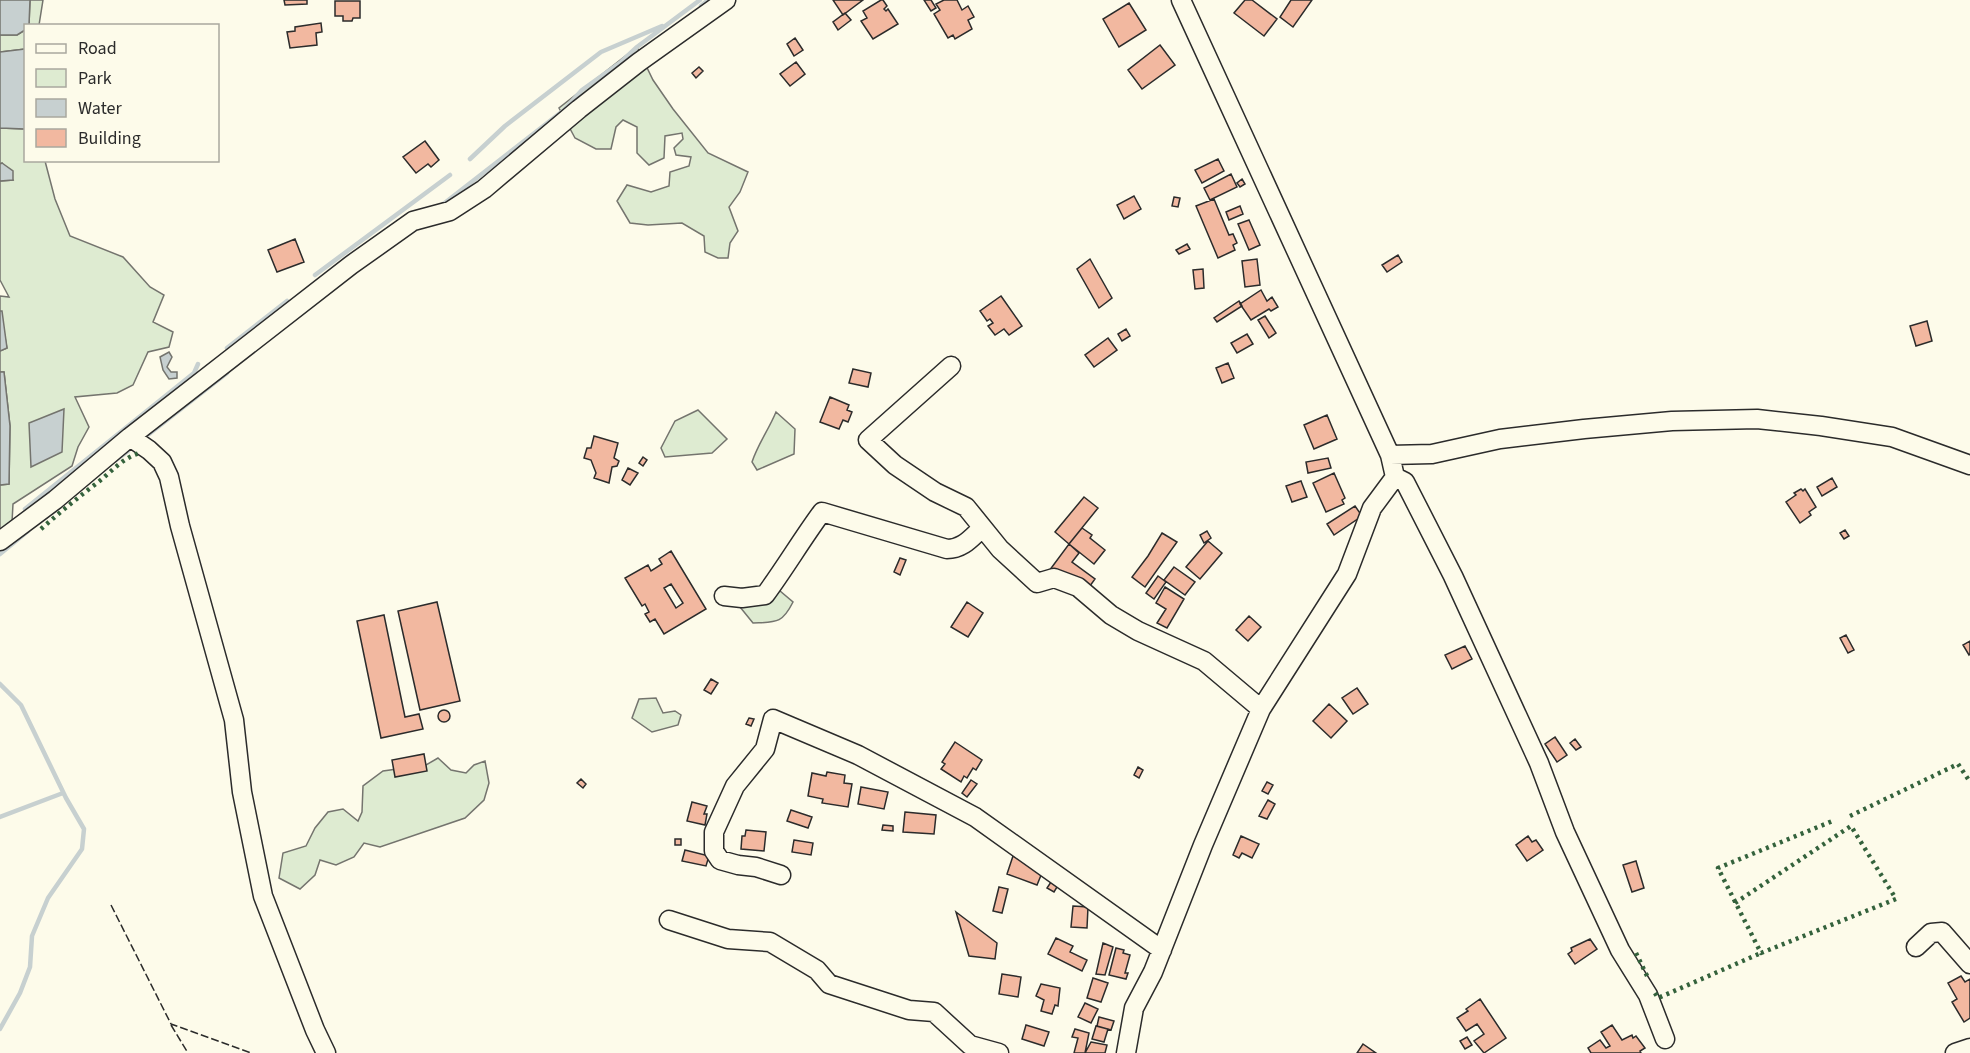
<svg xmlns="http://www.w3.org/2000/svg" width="1970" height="1053" font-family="'Source Sans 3',sans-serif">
<rect width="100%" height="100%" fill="#fdfbea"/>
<!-- green -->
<path fill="#deebd1" stroke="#74746e" stroke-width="1.5" d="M30 0H43L39 25H29Z
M25 30V49L0 52V35H17Z
M637 47 653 80 673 109 708 153 748 172 740 192 729 207 738 231 730 243 728 258H718L705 252 704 236 682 223 648 225 630 223 617 201 627 185 651 192 669 186 670 172 689 166 691 157 676 155 674 148 683 139 682 133 665 136 664 158 649 165 637 153V127L623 120 616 127 611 149H596L575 138 559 108Z
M0 128 25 129 26 160 45 161 55 199 70 236 123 257 150 287 164 295 153 322 173 332 169 347 148 352 133 385 117 393 75 397 89 427 78 447 72 466 13 504 12 522 0 531V485L9 484 10 426 4 372H0V351L7 348 0 311V296L9 297 0 280V181L13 180 2 163 0 164Z
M698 410 727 439 712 453 665 457 661 448 675 421Z
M776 412 795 429 794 454 757 470 752 462C758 444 769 429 776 412Z
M742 589 780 591 793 602C782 624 776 622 753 623L740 607Z
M656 698 663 713 675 711 681 715 678 725 652 732 632 718 639 699Z
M438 758 451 770 466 773 474 765 485 761 489 783 484 800 465 818 380 847 364 843 354 857 336 865 320 860 315 875 300 889 279 878 283 853 306 846 315 828 328 812 343 809 358 821 362 812 363 786 383 771 426 765Z"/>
<!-- water -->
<path fill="#c7d0d0" stroke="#74746e" stroke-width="1.5" d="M0 0H30L29 25 26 26 25 30 17 35H0Z
M25 49V129L0 128V52Z
M2 163 13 171V180L0 181V164Z
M0 311H2L7 348 0 351Z
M169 352 172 357 167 367 171 372H177V378L169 379 163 370 160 357Z
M0 372H4L10 426 9 484 0 485Z
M64 409 62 452 31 467 29 423Z"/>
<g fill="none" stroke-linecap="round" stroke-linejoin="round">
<!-- stream -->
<path stroke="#c7d0d0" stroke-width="4.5" d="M701 6 708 0
M470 159 505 126 601 52 662 26
M442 205 564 110 582 90 621 62 637 47 700 0
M315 275 450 175
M227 348 287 301
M149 434 227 373
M116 460 128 451
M25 509 194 373 198 364
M0 554 28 531
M0 684 21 705 66 798 84 829 82 849 48 898 32 936 30 967 20 993 0 1029
M0 817 63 793"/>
</g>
<!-- building -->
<path fill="#f2b8a0" stroke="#2b2b2b" stroke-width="1.5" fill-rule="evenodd" d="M284 0H307V4L285 5Z
M833 0H863L843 15Z
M881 0H883L887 6 884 9 886 11 888 9 898 24 873 39 861 21 867 18 863 11Z
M924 0H931L936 8 931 11Z
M944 0H957L962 10 968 6 974 17 968 20 972 29 955 39 953 35 948 38 934 14 940 10 936 4Z
M1245 0H1252L1277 19 1264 36 1234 13Z
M1291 0H1312L1293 27 1280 17Z
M335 1H360V18H353L352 21H343V16H335Z
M1129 3 1146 30 1119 47 1103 19Z
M845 13 851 20 838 30 833 22Z
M321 23 322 32 316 33 317 45 290 48 287 32 295 31V27Z
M795 38 803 50 794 56 787 44Z
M1160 45 1175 65 1142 89 1128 70Z
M796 62 805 74 790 86 780 74Z
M699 67 703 71 696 78 692 73Z
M425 141 439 160 431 167 428 164 416 173 403 157Z
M1218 159 1224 171 1202 183 1195 170Z
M1231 174 1237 187 1210 200 1204 188Z
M1242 179 1245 184 1240 187 1237 183Z
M1134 196 1141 209 1124 219 1117 205Z
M1174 197 1180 198 1178 207 1172 206Z
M1214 199 1229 235 1233 234 1237 243 1233 245 1235 250 1218 258 1196 206Z
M1240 206 1243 214 1229 220 1226 212Z
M1249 220 1260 245 1249 250 1238 224Z
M295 239 304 262 277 272 268 250Z
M1187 244 1190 249 1179 254 1176 250Z
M1398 255 1402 262 1387 272 1382 265Z
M1090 259 1112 298 1099 308 1077 269Z
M1257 259 1260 285 1245 287 1242 261Z
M1203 269 1204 288 1195 289 1193 270Z
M1261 290 1267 301 1272 297 1278 307 1271 311 1269 309 1251 320 1240 304Z
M1001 296 1022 326 1009 335 1004 329 995 335 988 326 993 323 990 319 987 321 980 311Z
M1239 301 1242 306 1217 322 1214 318Z
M1265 316 1276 333 1269 338 1258 320Z
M1927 321 1932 341 1916 346 1910 326Z
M1126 329 1130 336 1122 341 1118 334Z
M1247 334 1253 344 1237 353 1231 343Z
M1108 338 1117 350 1094 367 1085 355Z
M1228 363 1234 378 1222 383 1216 368Z
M853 369 871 373 868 387 849 383Z
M830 397 849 405 847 410 852 412 848 422 843 420 839 429 820 422Z
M1327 415 1337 439 1314 449 1304 425Z
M594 436 618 443 614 458 619 461 617 466 612 467 609 483 594 478 596 473 591 460 584 458 587 448H591Z
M643 457 647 460 643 466 639 463Z
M1328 458 1331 468 1308 473 1306 462Z
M628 468 638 473 630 485 622 480Z
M1334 473 1345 498 1342 500 1344 504 1326 512 1313 483Z
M1832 478 1837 487 1822 496 1817 487Z
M1301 481 1307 497 1292 502 1286 486Z
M1801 489 1803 491 1805 489 1816 507 1809 512 1811 515 1800 523 1786 502 1796 495 1794 493Z
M1084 497 1098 508 1069 544 1055 532Z
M1355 506 1362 516 1334 535 1327 524Z
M1082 528 1092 535 1090 538 1105 550 1094 564 1069 544Z
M1845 530 1849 536 1844 539 1840 533Z
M1207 531 1211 538 1204 543 1200 535Z
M1162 533 1177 542 1145 587 1132 577 1148 556Z
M1208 541 1222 553 1200 579 1186 567Z
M1069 544 1079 553 1072 562 1095 579 1087 590 1049 571Z
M671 551 706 609 664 634 655 619 650 622 645 614 649 612 645 604 642 606 625 578 648 565 651 571 662 564 659 559ZM671 584 683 603 676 608 664 588Z
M900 558 906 560 900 575 894 572Z
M1174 567 1195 582 1185 595 1164 580Z
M1158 576 1166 582 1154 599 1146 593Z
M1165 587 1184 599 1167 628 1157 623 1166 609 1156 603Z
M437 602 460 701 420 710 398 611Z
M967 602 983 613 968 637 951 627Z
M384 615 405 717 419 714 423 729 381 738 357 621Z
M1249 616 1261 627 1248 641 1236 630Z
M1846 635 1854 650 1848 653 1840 638Z
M1970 641V654L1969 655 1963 645Z
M1465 646 1472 659 1452 669 1445 655Z
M711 679 718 683 711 694 704 690Z
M1357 688 1368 704 1353 714 1342 698Z
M1329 704 1347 721 1331 738 1313 721Z
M438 716a6 6 0 1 1 12 0a6 6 0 1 1-12 0Z
M749 718 754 719 751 726 746 724Z
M1555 737 1567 755 1557 762 1545 744Z
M1575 739 1581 747 1576 750 1570 743Z
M955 742 982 760 976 770 973 768 967 778 964 776 961 782 941 769 945 764 942 762Z
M424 754 427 771 395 777 392 760Z
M1138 767 1143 770 1139 778 1134 775Z
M827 772 845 775 844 783 852 784 848 807 822 803 823 799 808 796 812 773 826 776Z
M581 779 586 784 583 788 577 783Z
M971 780 977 784 967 797 962 793Z
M1267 782 1273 785 1268 794 1262 791Z
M861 787 888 792 884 809 858 804Z
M1268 800 1275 804 1267 819 1259 816Z
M692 802 707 806 704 814H707L705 825 687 821Z
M791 810 812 817 808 828 787 821Z
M905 812 936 815 934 834 903 832Z
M883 825 893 826V831L882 830Z
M746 830 766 832 764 851 741 849 742 836H745Z
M1241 836 1259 844 1252 858 1242 853 1239 858 1233 855Z
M1528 836 1532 842 1536 840 1543 850 1527 861 1516 845Z
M675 839H681V845H675Z
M794 840 813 843 811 855 792 852Z
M685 850 709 856 706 866 682 861Z
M1013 856 1044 868 1037 885 1007 874Z
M1636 861 1644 888 1632 892 1623 865Z
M1057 873 1063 877 1054 892 1047 888Z
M999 887 1008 889 1002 913 993 911Z
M1073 906 1088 907 1087 928 1071 927Z
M956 912 997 943 995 959 969 956Z
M1056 938 1073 946 1070 952 1087 960 1082 971 1048 954Z
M1590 939 1597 949 1575 964 1568 954 1572 951 1571 948Z
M1103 943 1113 947 1105 975 1096 974Z
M1116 948 1124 950 1123 953 1130 955 1125 973H1128L1126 979 1109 975Z
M1002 974 1021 977 1018 997 999 994Z
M1961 976 1965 982 1970 979V1018L1964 1022 1952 1002 1957 999 1948 983Z
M1093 978 1108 983 1101 1002 1087 998Z
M1041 984 1060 988 1058 1006 1055 1005 1052 1014 1041 1011 1044 1000 1036 996Z
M1480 999 1506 1038 1484 1053 1474 1041 1484 1034 1477 1024 1466 1031 1457 1018 1468 1011 1466 1009Z
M1085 1003 1098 1009 1091 1023 1078 1017Z
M1099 1017 1114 1021 1111 1030 1097 1026Z
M1026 1025 1049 1032 1044 1046 1022 1039Z
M1612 1025 1622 1040 1632 1035 1633 1038 1636 1036 1645 1048 1640 1051 1641 1053H1591L1588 1048 1600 1040 1606 1048 1610 1046 1601 1032Z
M1096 1026 1108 1029 1104 1042 1092 1039Z
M1075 1029 1089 1033 1085 1053H1074L1078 1038 1072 1037Z
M1467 1037 1472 1045 1465 1049 1460 1041Z
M1091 1042 1107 1045 1105 1053H1085Z
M1363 1044 1376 1053H1357Z"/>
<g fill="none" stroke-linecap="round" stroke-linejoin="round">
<!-- minor casing -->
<g stroke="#2b2b2b" stroke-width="21">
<path id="minor" d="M951 366 868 440 895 465 935 492 966 507 1000 549 1037 583 1054 578 1078 587 1111 615 1138 631 1204 661 1261 709
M130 437 149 450 162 462 169 477 180 526 234 720 242 792 263 896 315 1030 326 1053
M1390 455 1432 454 1500 439 1584 429 1672 421 1757 419 1821 426 1892 437 1970 465
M1395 477 1405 482 1453 576 1539 763 1565 832 1620 950 1648 995 1665 1039
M0 541 55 500 130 437 351 265 413 221 450 211 484 189 579 109 639 62 726 0
M724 596 742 598 765 595C785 568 802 539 822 512L947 549C963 549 971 538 982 528
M781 875 756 867 738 865 720 860 714 851V832L735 786 765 749 773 719 858 755 975 817 1162 950
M669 920 728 939 770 942 817 970 829 984 909 1010 934 1012 970 1045 999 1053
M1916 947 1931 933 1942 932 1970 964
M1126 1053 1134 1008 1153 972 1203 845 1261 709 1347 574 1372 508 1395 477 1390 455 1181 0
M1955 1053 1970 1048"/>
</g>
<!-- minor -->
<use href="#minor" stroke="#fdfbea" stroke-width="18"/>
<!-- hedge -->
<path stroke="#34623c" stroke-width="4.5" stroke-dasharray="3 4.5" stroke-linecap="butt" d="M41 529C58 514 75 500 93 486 109 475 121 458 140 453
M1850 816 1958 764 1970 782
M1735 903 1851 826 1896 899 1761 953 1718 868 1835 820
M1636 953 1649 980
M1655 993 1658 998 1761 953"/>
<!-- fence -->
<path stroke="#2b2b2b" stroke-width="1.5" stroke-dasharray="8 3" stroke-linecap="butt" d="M111 905 171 1024 251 1053
M171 1025 188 1053"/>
</g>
<!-- legend -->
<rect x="24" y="24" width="195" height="138" fill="#fdfbea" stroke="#a9a89e" stroke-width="1.5"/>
<rect x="36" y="44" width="30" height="9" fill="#fdfbea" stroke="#a9a89e" stroke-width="1.5"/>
<text x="78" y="54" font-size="18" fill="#2b2b2b">Road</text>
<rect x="36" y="69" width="30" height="18" fill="#deebd1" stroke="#a9a89e" stroke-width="1.5"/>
<text x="78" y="84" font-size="18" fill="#2b2b2b">Park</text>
<rect x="36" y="99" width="30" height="18" fill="#c7d0d0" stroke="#a9a89e" stroke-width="1.5"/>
<text x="78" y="114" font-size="18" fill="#2b2b2b">Water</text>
<rect x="36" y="129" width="30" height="18" fill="#f2b8a0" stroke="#a9a89e" stroke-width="1.5"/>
<text x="78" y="144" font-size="18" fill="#2b2b2b">Building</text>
</svg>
